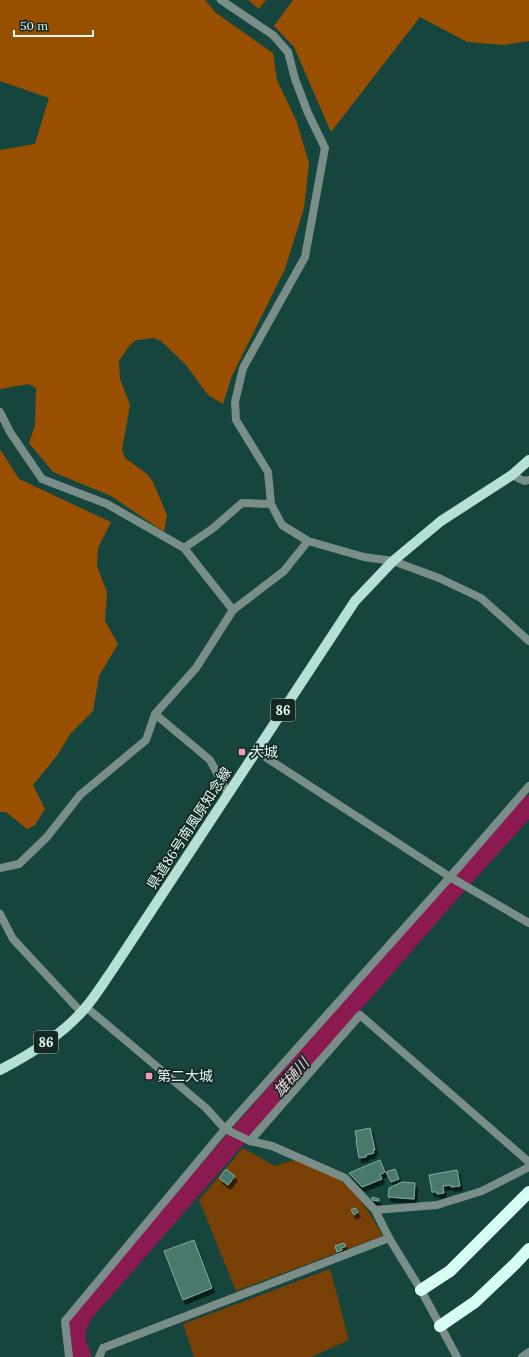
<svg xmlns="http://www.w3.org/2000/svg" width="529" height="1357" font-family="Lora,'Noto Sans JP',serif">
<defs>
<filter id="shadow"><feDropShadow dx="2.5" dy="4.5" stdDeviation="0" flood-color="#0009"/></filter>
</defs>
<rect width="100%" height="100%" fill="#15453c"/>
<!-- green -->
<path fill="#794005" d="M243 1148 275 1166 295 1160C310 1167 327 1173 341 1181 355 1189 376 1221 382 1236L236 1291 199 1200Z
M330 1269 349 1340 311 1357H194L183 1324Z"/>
<!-- forest -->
<path fill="#985000" d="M0 0H205L216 13 273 53 277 80 296 120 309 163 304 208 285 269 232 376 223 404 208 395 186 365 161 341 153 338 136 340 129 346 119 361 120 379 130 405 122 450 125 458 147 474 153 482 167 515 164 532 111 496 53 472 29 443 35 425 36 388 28 384 0 389V150L35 144 49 98 0 81Z
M248 0H266L259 9Z
M293 0H529V41L504 45 467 42 420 17 331 132 294 47 274 26Z
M0 449 19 479 111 522 98 548 97 566 107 592 105 621 118 644 99 676 93 711 71 733 56 757 33 785 45 809 35 825 27 829 6 812H0Z"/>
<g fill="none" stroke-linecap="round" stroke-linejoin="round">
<!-- river -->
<path stroke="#8b1a50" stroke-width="19" d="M82 1357C74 1338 73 1333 83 1314L449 894 529 805"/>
</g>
<!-- building -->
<path fill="#49786d" stroke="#7dada1" filter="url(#shadow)" d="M370 1128 375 1150H373L374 1153 366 1155V1157L359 1158 356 1141H357L355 1131Z
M380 1160 385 1172 380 1175 382 1179 362 1187 349 1173Z
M226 1169 235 1176 228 1185 220 1179V1177Z
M395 1169 399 1179 391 1182 386 1172Z
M457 1170 460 1186 451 1187V1185L443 1186 444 1193 437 1194V1192H432L429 1175Z
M402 1182 415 1183 414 1199 388 1197 389 1188Z
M372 1197 379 1199V1201L372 1200Z
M355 1208 358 1212 354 1215 351 1210Z
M194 1240 212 1288 183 1300 164 1251Z
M344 1243 346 1246 341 1248 342 1250 337 1252 335 1246Z"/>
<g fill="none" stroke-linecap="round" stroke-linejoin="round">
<!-- minor -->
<path stroke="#7a8e89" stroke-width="8" d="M221 0 273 35 288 52 295 79 308 113 325 148 305 257 243 368 235 402 236 420 268 472 271 504 282 525 308 541 364 557 393 561 439 578 481 598 529 641
M0 412 10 432 42 479 107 504 184 548 233 610
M512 475 524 481 529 480
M184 548 212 529 242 503 271 504
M155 714 210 760 228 794
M256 751 450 877 529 923
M0 868 19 864 47 837 80 795 146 740 155 714 196 668 233 610 284 571 308 541
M0 914 13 939 81 1012
M250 1141 360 1015 529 1162
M375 1210 437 1205 482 1191 529 1167
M69 1357 65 1321 225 1129 450 877 529 786
M99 1357 103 1348 389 1238 375 1210 345 1178 272 1146
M522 1357 529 1352"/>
<!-- tertiary -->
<path stroke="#7a8e89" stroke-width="8" d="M86 1007 206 1108 225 1129 250 1141 272 1146
M389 1238 421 1290 457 1357"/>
<!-- primary -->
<path stroke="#b6e0d5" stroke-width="10" d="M0 1070C31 1054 64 1034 86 1007 96 995 104 982 113 969L355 601 393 561 441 521 512 475 529 460"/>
<!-- motorway -->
<path stroke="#d6fef3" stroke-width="12" d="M421 1290 450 1271 529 1192
M440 1326 475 1302 515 1264 529 1249"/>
</g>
<!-- markers -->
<g fill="#ef9ab8" stroke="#142723" stroke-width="1.5">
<rect x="238" y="748" width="8" height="8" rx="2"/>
<rect x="145" y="1072" width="8" height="8" rx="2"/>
</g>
<g text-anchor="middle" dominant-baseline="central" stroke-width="3.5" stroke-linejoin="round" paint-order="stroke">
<!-- shield labels -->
<g fill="#142723" stroke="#a3bab4" stroke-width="1">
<rect x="271" y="699" width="24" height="22" rx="3"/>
<rect x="34" y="1031" width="24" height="22" rx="3"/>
</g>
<g font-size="13" font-weight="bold" fill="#e0f9f2">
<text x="283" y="710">86</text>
<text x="46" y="1042">86</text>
</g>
<!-- poi labels -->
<g font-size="14" fill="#e0f9f2" stroke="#142723" text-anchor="start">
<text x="250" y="752">大城</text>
<text x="157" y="1076">第二大城</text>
</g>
<!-- street labels -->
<g font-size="14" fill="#e0f9f2" stroke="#142723">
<text transform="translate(189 828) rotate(-57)">県道86号南風原知念線</text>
</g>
<!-- water labels -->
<g font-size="15" font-style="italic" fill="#f5d6df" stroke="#142723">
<text transform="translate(291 1077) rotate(-49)">雄樋川</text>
</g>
</g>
<!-- scale -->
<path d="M14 30v6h79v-6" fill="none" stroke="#e0f9f2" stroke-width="2"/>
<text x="20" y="30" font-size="12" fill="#e0f9f2" stroke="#142723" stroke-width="3" paint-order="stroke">50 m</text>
</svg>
